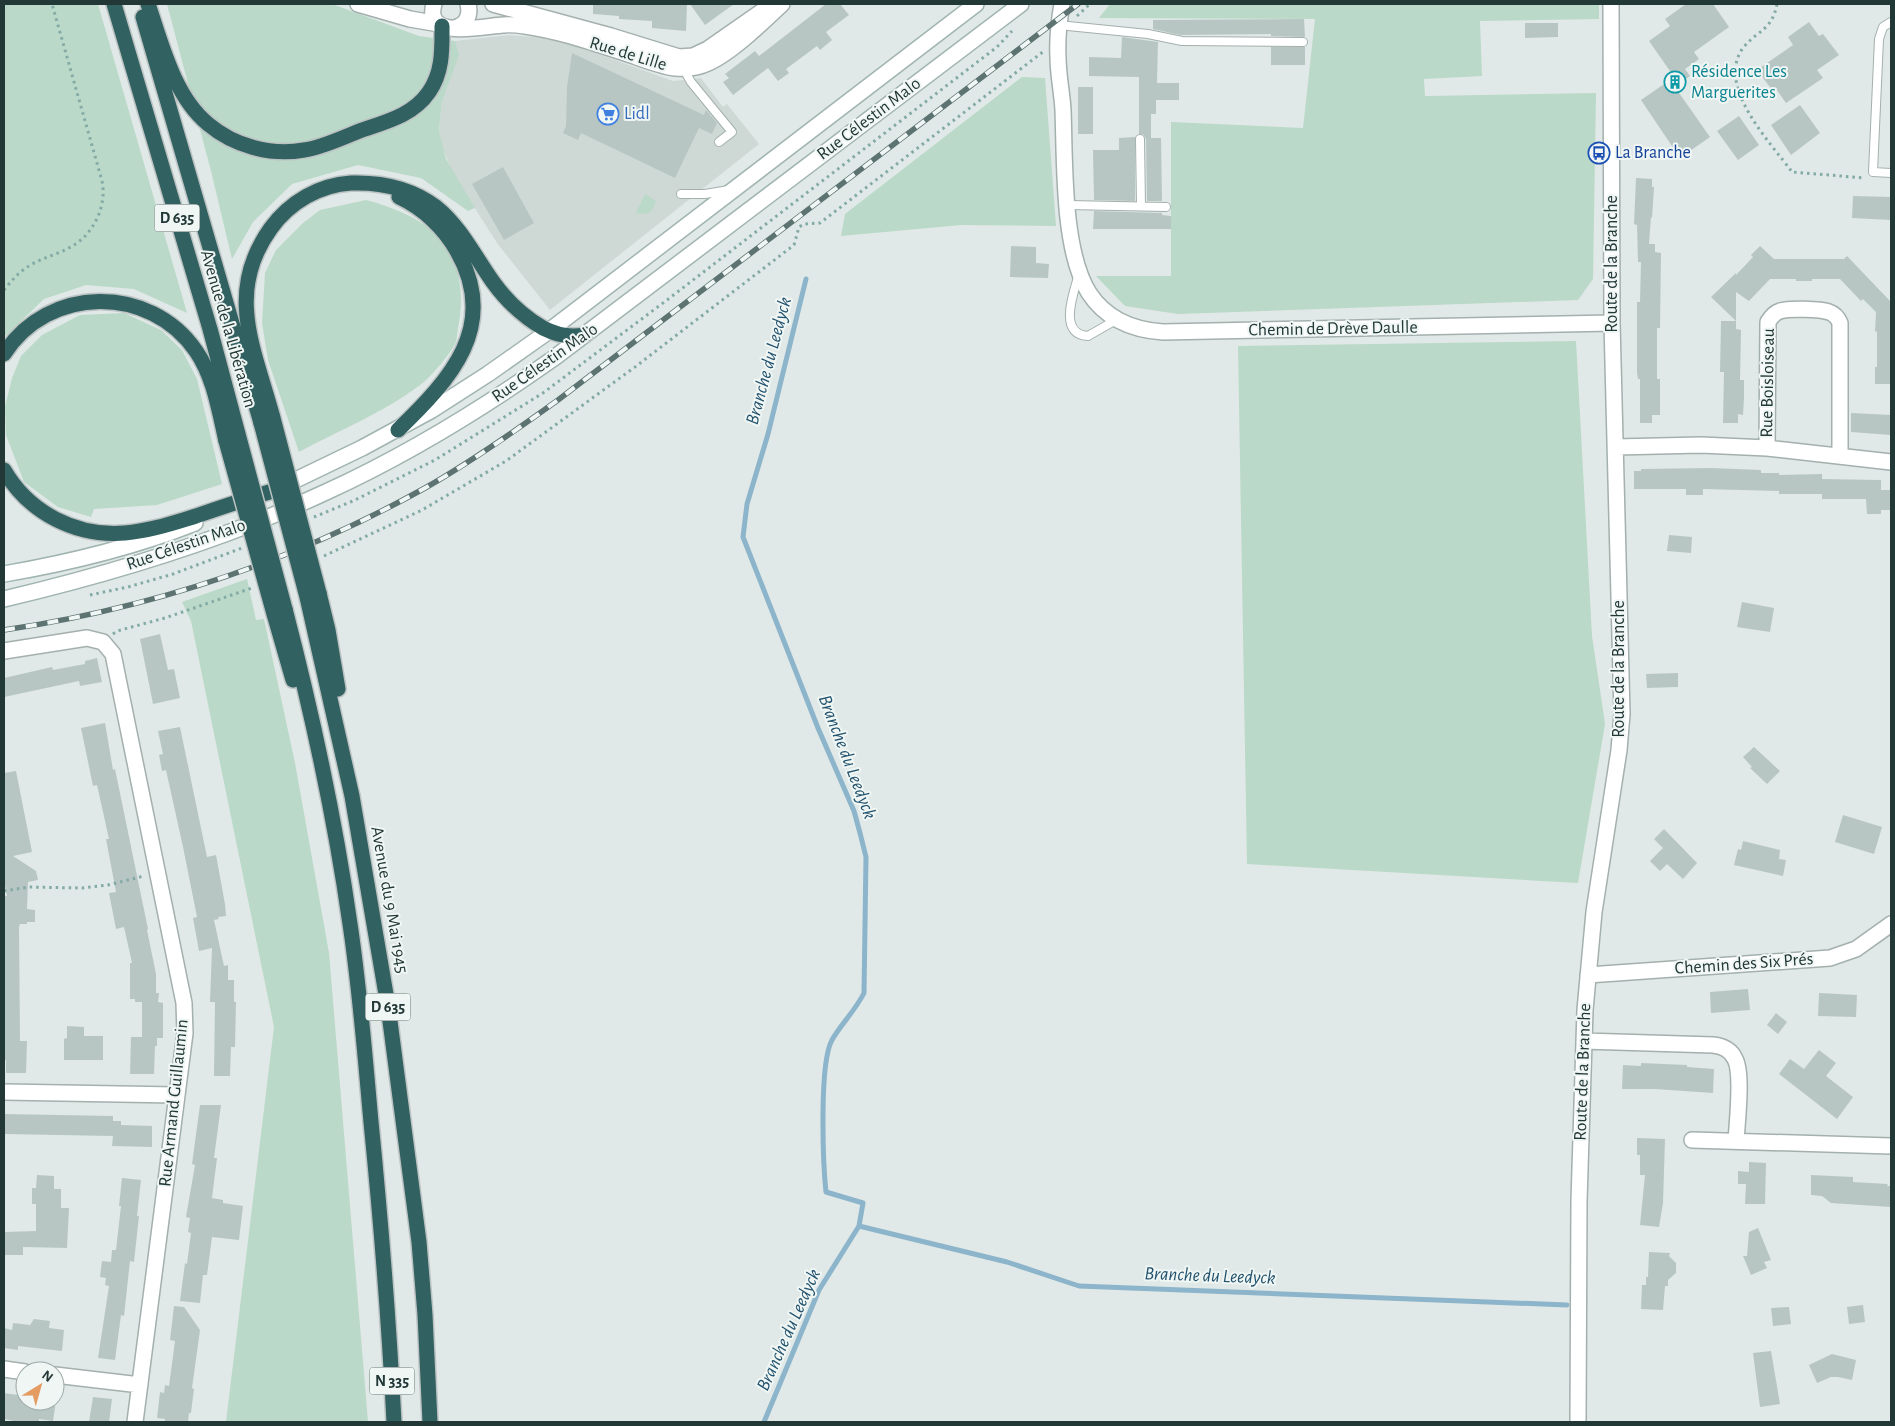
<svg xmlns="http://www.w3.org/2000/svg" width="1895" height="1426" font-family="'Alegreya Sans',sans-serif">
<rect width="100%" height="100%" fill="#e0e9e7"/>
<!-- built -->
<path fill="#ced9d6" d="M509 35 557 39 673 81 701 78 723 107 727 104 759 144 550 310 497 243 452 172 442 146 439 131 442 101 455 41Z"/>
<!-- green -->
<path fill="#bad9c8" d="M4 4H98L187 313 134 289 86 285 44 299 4 337Z
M167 4H332L419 36 455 41 459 55 442 101 439 131 446 159 475 208 468 211 421 178 358 165 292 184 253 222 232 259 211 171Z
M1110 4H1599V19L1480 21 1482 76 1424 79 1425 96 1596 93 1593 279 1578 300 1178 314 1125 306 1096 276H1171V122L1303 128 1315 19 1099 18Z
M1022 77 1045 78 1056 226 961 225 841 236 845 214Z
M645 194 656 201 652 210 647 214 636 213Z
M366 200C392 207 425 219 442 241 462 269 464 296 458 328 457 334 457 342 454 346 448 356 433 374 425 381 391 409 338 431 299 452L268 360 262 323 265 273 276 250 303 223 320 210Z
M124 313 161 330 182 350 197 379 222 484 157 505 94 509 91 517 58 507 24 482 6 435 5 407 12 378 21 356 42 335 80 315Z
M1576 341 1592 636 1605 724 1578 883 1247 864 1238 346Z
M247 579 256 620 264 619 295 763 329 953 368 1422H226L274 1027 191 621 182 602Z"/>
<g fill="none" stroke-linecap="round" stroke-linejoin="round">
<!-- stream -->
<path stroke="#8cb4ca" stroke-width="5" d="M806 279 768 434 747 504 743 537 818 728 854 811 860 833 866 857 864 993C855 1011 841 1024 832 1040 819 1063 823 1164 826 1192L863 1203 859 1226
M764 1422 819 1290 859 1226 1007 1262 1079 1286 1567 1305"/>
</g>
<!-- building -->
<path fill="#b8c6c3" d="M593 4H687L686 31 652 28V21L619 19V16L593 14Z
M690 4H734L705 25Z
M826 4H840L849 15 826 32 832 40 820 50 817 46 786 69 789 73 778 81 768 68 733 95 723 82 729 78 725 74 755 51 759 56Z
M1686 4H1713L1729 27 1694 52 1699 59 1685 69 1690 76 1679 84 1649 41 1670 26 1665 19Z
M1304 19 1305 37 1271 36V34L1180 35 1153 29V20Z
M1809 22 1819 36 1823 34 1839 55 1817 70 1823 78 1786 103 1776 89 1773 91 1757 70 1793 45 1788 37Z
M1525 23H1558V37L1525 38Z
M1122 37 1158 42 1157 83H1179V100H1156V114H1151V138H1161L1162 201H1147L1146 139 1143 134H1139V77L1089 76V57L1121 58Z
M1271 47H1305V65H1271Z
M572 53 704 115 706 110 717 123 712 134 699 128 675 178 581 133 578 140 563 133 566 126 567 87Z
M1670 80 1710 137 1680 158 1641 100Z
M1078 87H1093V134H1078Z
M1800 105 1820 133 1791 155 1771 125Z
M1739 116 1759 145 1738 160 1717 131Z
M1135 137V201L1094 200 1093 150H1119V138Z
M503 167 534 223 504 240 472 184Z
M1636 178 1652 179V187H1654L1652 218 1651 217 1649 244H1655V252L1661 253 1660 328H1657V379H1660V415H1652V423H1640V379H1638L1637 372V302H1640L1641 262H1638L1637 225 1634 224Z
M1853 196 1891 197V220L1852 218Z
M1094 211 1162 213V215L1171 216V229H1093Z
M1011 246 1036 247V263L1049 264 1048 278 1010 277Z
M1760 246 1774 259H1844L1847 256 1891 302 1890 384H1875V367H1877V331L1875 332 1876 312 1863 299 1861 301 1840 279H1812V281H1796V279H1770L1749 301 1736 292V321L1711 297 1736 273V275L1753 257 1751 255Z
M1721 321H1736V329L1741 330 1740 380H1744V398L1743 415 1738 414V423H1723L1724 372H1720Z
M1851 413 1891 415V435L1851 432Z
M1711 468 1761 470V473H1779V475L1822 474V479L1881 480V490H1891V510H1881V514H1867L1866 499H1822V494H1779V491L1703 489V495H1686V489H1634V471H1641V469Z
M1669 535 1692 537 1691 553 1667 551Z
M1742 602 1774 608 1770 632 1737 627Z
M160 634 168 670 174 669 180 698 153 704 140 639Z
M97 658 102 682 80 686 79 681 4 697V678L52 667 53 670 85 664V661Z
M1678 673V687L1647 688 1646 674Z
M105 723 113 770 115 769 148 929 147 930 156 974V993H159L158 1002 163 1003V1038H157V1046H155L154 1074H130L131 1037H142V1002H135V999H130V963H132L124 927 116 929 109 893 116 892 106 839H109L97 785 93 786 81 728Z
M180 727 207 857 216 855 225 904 226 916 218 917 219 919 214 920 224 966 228 965V980H234V1002H236L235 1047H231L230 1076H214L215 1002H210L212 948 199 951 193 918 197 917 183 847 166 770 162 771 159 755 163 754 158 731Z
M1754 747 1780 771 1767 784 1750 768 1752 767 1743 757Z
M16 771 32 852 13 856 36 871 38 880 28 882 27 909 35 910V922H27V924H20L19 927 20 1041H27L26 1073H6V1060H4V896H7L4 880V773Z
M1843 815 1882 827 1874 854 1835 842Z
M1664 829 1697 863 1683 879 1667 864 1660 871 1650 861 1663 848 1654 839Z
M1743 841 1780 850 1779 859 1786 860 1783 876 1734 865 1738 849 1741 850Z
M1748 989 1750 1010 1711 1013 1710 992Z
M1819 993 1857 995 1856 1017 1818 1016Z
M1776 1013 1787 1022 1778 1034 1767 1025Z
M67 1026 84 1027V1036H103V1060H64V1039L67 1038Z
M1819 1050 1836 1063 1826 1076 1853 1097 1837 1119 1779 1074 1790 1059 1804 1069Z
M1641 1063 1687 1065V1067L1714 1069 1713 1093 1655 1089H1622L1623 1065 1641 1066Z
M200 1105H221L214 1158H217L212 1198 223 1200V1203L243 1206 239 1240 212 1237 207 1275H203L200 1303 180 1301 185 1263 187 1264 191 1233 188 1232 190 1218 186 1217 195 1165 192 1164Z
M4 1114 113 1116V1121H121V1125L152 1126V1147L112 1146 113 1136 4 1134Z
M1637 1138 1665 1139 1663 1203 1659 1227 1640 1225 1645 1175H1640V1155H1637Z
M1749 1162 1766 1163 1765 1204H1745L1746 1184H1738V1171L1749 1172Z
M37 1175 54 1176V1189H61V1208H69L67 1248 23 1247V1255H4V1232L36 1231V1204H32V1188H36Z
M1811 1175 1853 1177V1182L1888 1184 1887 1186H1891V1207L1831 1203 1822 1196 1811 1195Z
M122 1178 141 1180 137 1216H139L134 1262 130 1261 124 1316 121 1315 115 1360 98 1358 109 1286 105 1285 106 1278 100 1277 102 1261 111 1262 112 1250H116L121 1206H119Z
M1758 1228 1771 1260 1764 1262 1767 1268 1751 1275 1743 1256H1747L1749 1232Z
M1649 1252 1670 1253 1669 1256 1676 1263V1273L1668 1280V1286H1665L1663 1310 1641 1309 1642 1285H1646V1277H1648Z
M1863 1305 1865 1322 1849 1324 1847 1307Z
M174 1306 184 1307 200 1330 192 1388 194 1389 191 1413H189L188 1422H165V1419L157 1418 160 1392 164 1393 165 1385 169 1386 175 1341 170 1340Z
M1789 1307 1791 1324 1773 1326 1771 1308Z
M34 1319 50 1321 49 1328 64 1330 62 1351 18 1346V1350L4 1348V1328L12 1330 13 1323 30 1325Z
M1771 1351 1780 1404 1760 1407 1753 1353Z
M1832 1354 1856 1360 1852 1380 1838 1377H1831L1817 1383 1809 1365Z
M4 1393 25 1396V1401H56L53 1421 39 1419V1422H19L4 1419Z
M93 1397 112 1399 109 1422H89Z"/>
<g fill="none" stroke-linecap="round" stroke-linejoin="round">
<!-- lane casing -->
<g stroke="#a3b0ae" stroke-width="10">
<path id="lane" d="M1891 22 1883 27 1879 39 1873 172 1891 173
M1068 26 1148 34 1182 41 1303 42
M683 68 691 82 732 132 719 142
M1140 139 1141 206
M681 194H705L729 190
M1068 205 1166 207
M1079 274C1074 292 1057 334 1088 336L1116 320"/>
</g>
<!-- street casing -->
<g stroke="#a3b0ae" stroke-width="18">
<path id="street" d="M358 4 410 19 439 24
M434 4C423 41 484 26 503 25 510 24 518 25 525 26 561 31 597 44 631 55 645 60 660 66 675 68 686 69 698 68 708 63 731 53 763 22 782 4
M493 4 611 36 679 57 693 56 708 49 771 5
M1062 4C1059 21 1057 39 1058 57 1058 75 1062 92 1063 110 1065 161 1062 250 1089 293 1106 319 1132 330 1163 332L1612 323
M454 28C466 25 471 16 468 4
M1616 447 1701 445 1767 448 1891 462
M1767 448 1768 322C1771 317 1774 313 1780 311 1788 308 1821 309 1829 312 1835 314 1838 318 1840 323V455
M4 651 87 638 103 642 113 654 184 1003 185 1033 135 1422
M1588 975 1830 958 1856 949 1891 924
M1584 1041 1713 1045C1722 1046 1731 1050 1735 1059 1743 1073 1737 1123 1736 1141
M4 1092 176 1095
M1692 1140 1891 1146
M4 1369 25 1372
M55 1375 140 1385
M1578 1422 1579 1201 1585 1010 1594 912 1619 750 1622 714 1612 323 1611 4"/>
</g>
<!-- secondary casing -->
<g stroke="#a0b4b0" stroke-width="18">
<path id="secondary" d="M279 488 362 448 432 410 488 374 549 331 976 4
M4 574C68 563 134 547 195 523
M4 599C114 573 224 540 326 492 407 455 482 409 554 358L1021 4"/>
</g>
<!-- highway casing -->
<g stroke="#bdc3c3" stroke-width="18">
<path id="highway" d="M114 4 210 329 238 434
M148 4C162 45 174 96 208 124 234 146 271 156 304 150 325 147 345 136 365 129 389 121 414 114 429 92 443 72 442 49 442 26
M143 17 261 423
M4 354C48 285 150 284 196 351 214 377 219 411 226 441
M273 418C255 350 224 293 271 228 290 202 319 185 351 183 381 182 412 189 436 207 461 227 475 257 493 282 506 300 524 317 543 328 557 335 571 339 586 334
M398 430C450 380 500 326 457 251 444 228 423 208 399 197
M4 470C29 513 76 537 125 533 150 531 173 523 196 516 222 507 249 498 276 490
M319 593 328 630 338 689
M307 597 352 796 388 1006 419 1242 425 1315 430 1422
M285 609C312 713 335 818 350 924 360 990 365 1056 371 1122 381 1222 389 1322 394 1422
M274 614 293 680"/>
</g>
<!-- path -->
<path stroke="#83aaa5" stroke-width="3" stroke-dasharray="2.5 4" stroke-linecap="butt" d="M1777 4C1772 31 1757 30 1743 48 1715 86 1771 143 1792 172L1865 178
M1077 16 1090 4
M4 290C11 281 19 272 29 266 43 257 60 254 74 245 95 232 107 204 102 181L52 4
M314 517 353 501 435 460 543 393 667 300 997 47 1012 31
M324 556 422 510 506 461 635 367 794 245 799 227 804 224 820 223 1044 51
M90 595 128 587 173 574 242 548
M113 634 117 631 165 618 252 588
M4 891 29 887 82 888 108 885 144 876"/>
<!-- lane -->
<use href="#lane" stroke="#fff" stroke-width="8"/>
<!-- street -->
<use href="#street" stroke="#fff" stroke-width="15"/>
<!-- secondary -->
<use href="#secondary" stroke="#fff" stroke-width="15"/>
<!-- highway -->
<use href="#highway" stroke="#316161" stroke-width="15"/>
<!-- rail casing -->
<g stroke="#5c7372" stroke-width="5.5">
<path id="rail" d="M4 630C152 608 294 561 425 488 471 462 515 431 558 400L1078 4"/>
</g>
<!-- rail -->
<use href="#rail" stroke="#eff6f4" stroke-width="4" stroke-dasharray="11" stroke-linecap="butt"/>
<!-- highway-bridge casing -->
<g stroke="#bdc3c3" stroke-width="18" stroke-linecap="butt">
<path id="highway-bridge" d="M273 418 319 593
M261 423 307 597
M238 434 285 609
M226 441 274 614"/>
</g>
<!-- highway-bridge -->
<use href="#highway-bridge" stroke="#316161" stroke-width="15"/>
</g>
<!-- icons -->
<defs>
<g id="building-ring" transform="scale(1.125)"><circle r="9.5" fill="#eff6f4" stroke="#0f9aa8" stroke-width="1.5"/><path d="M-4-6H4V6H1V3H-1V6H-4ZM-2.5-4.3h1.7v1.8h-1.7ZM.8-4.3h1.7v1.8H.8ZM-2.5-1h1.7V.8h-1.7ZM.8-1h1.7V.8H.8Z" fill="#0f9aa8"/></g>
<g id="supermarket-ring" transform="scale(1.125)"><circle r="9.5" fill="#eff6f4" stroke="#3f7fe0" stroke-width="1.5"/><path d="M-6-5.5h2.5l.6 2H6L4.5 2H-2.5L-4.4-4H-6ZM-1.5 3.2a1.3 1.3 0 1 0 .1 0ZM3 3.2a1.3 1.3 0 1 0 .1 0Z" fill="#3f7fe0"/></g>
<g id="bus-ring" transform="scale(1.125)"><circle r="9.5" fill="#eff6f4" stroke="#1a4fb4" stroke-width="1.5"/><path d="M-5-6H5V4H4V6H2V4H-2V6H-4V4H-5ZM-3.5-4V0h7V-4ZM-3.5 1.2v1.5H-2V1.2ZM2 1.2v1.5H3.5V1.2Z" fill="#1a4fb4"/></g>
</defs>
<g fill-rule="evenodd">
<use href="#building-ring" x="1675" y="82"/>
<use href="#supermarket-ring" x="608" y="114"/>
<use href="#bus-ring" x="1599" y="153"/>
</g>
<g text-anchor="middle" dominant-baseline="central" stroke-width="4" stroke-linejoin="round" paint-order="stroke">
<!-- shield labels -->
<g fill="#eff6f4" stroke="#60716f" stroke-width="1">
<rect x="154.5" y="204.5" width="45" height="27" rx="4"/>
<rect x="365.5" y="993.5" width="45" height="27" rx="4"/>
<rect x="369.5" y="1367.5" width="45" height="27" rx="4"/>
</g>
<g font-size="16" font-weight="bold" fill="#223836">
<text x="177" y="218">D 635</text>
<text x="388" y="1007">D 635</text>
<text x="392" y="1381">N 335</text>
</g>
<!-- street labels -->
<g font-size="18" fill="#223836" stroke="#eff6f4">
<text transform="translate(628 54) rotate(17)">Rue de Lille</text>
<text transform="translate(869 119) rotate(-37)">Rue Célestin Malo</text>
<text transform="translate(1612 264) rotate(-90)">Route de la Branche</text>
<text transform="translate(228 329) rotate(74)">Avenue de la Libération</text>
<text transform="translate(1333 329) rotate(-1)">Chemin de Drève Daulle</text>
<text transform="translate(545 363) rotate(-35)">Rue Célestin Malo</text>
<text transform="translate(1768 383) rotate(-89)">Rue Boisloiseau</text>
<text transform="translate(186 545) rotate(-19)">Rue Célestin Malo</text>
<text transform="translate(1619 669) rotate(-90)">Route de la Branche</text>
<text transform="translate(389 900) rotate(80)">Avenue du 9 Mai 1945</text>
<text transform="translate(1744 964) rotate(-4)">Chemin des Six Prés</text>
<text transform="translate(1583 1072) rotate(-88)">Route de la Branche</text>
<text transform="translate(174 1103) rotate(-84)">Rue Armand Guillaumin</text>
</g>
<!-- culture labels -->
<g font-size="18" fill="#0d838f" stroke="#eff6f4" text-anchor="start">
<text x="1691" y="72">Résidence Les<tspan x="1691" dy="21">Marguerites</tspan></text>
</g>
<!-- shop labels -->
<g font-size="18" fill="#366cbe" stroke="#eff6f4" text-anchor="start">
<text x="624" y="114">Lidl</text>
</g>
<!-- transit labels -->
<g font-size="18" fill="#164399" stroke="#eff6f4" text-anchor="start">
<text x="1615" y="153">La Branche</text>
</g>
<!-- water labels -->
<g font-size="19" font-style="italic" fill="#22526d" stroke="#eff6f4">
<text transform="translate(769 361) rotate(-75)">Branche du Leedyck</text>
<text transform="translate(847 757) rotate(69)">Branche du Leedyck</text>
<text transform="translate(1210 1276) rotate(2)">Branche du Leedyck</text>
<text transform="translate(789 1330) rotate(-66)">Branche du Leedyck</text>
</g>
</g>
<!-- border -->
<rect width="1895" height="1426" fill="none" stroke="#223836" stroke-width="10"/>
<!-- north arrow -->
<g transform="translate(40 1386) rotate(37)"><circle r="24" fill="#eff6f4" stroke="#9daaa8"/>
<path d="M0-4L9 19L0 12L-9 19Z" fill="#e49c62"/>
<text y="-8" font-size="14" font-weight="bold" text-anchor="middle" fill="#223836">N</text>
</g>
</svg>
